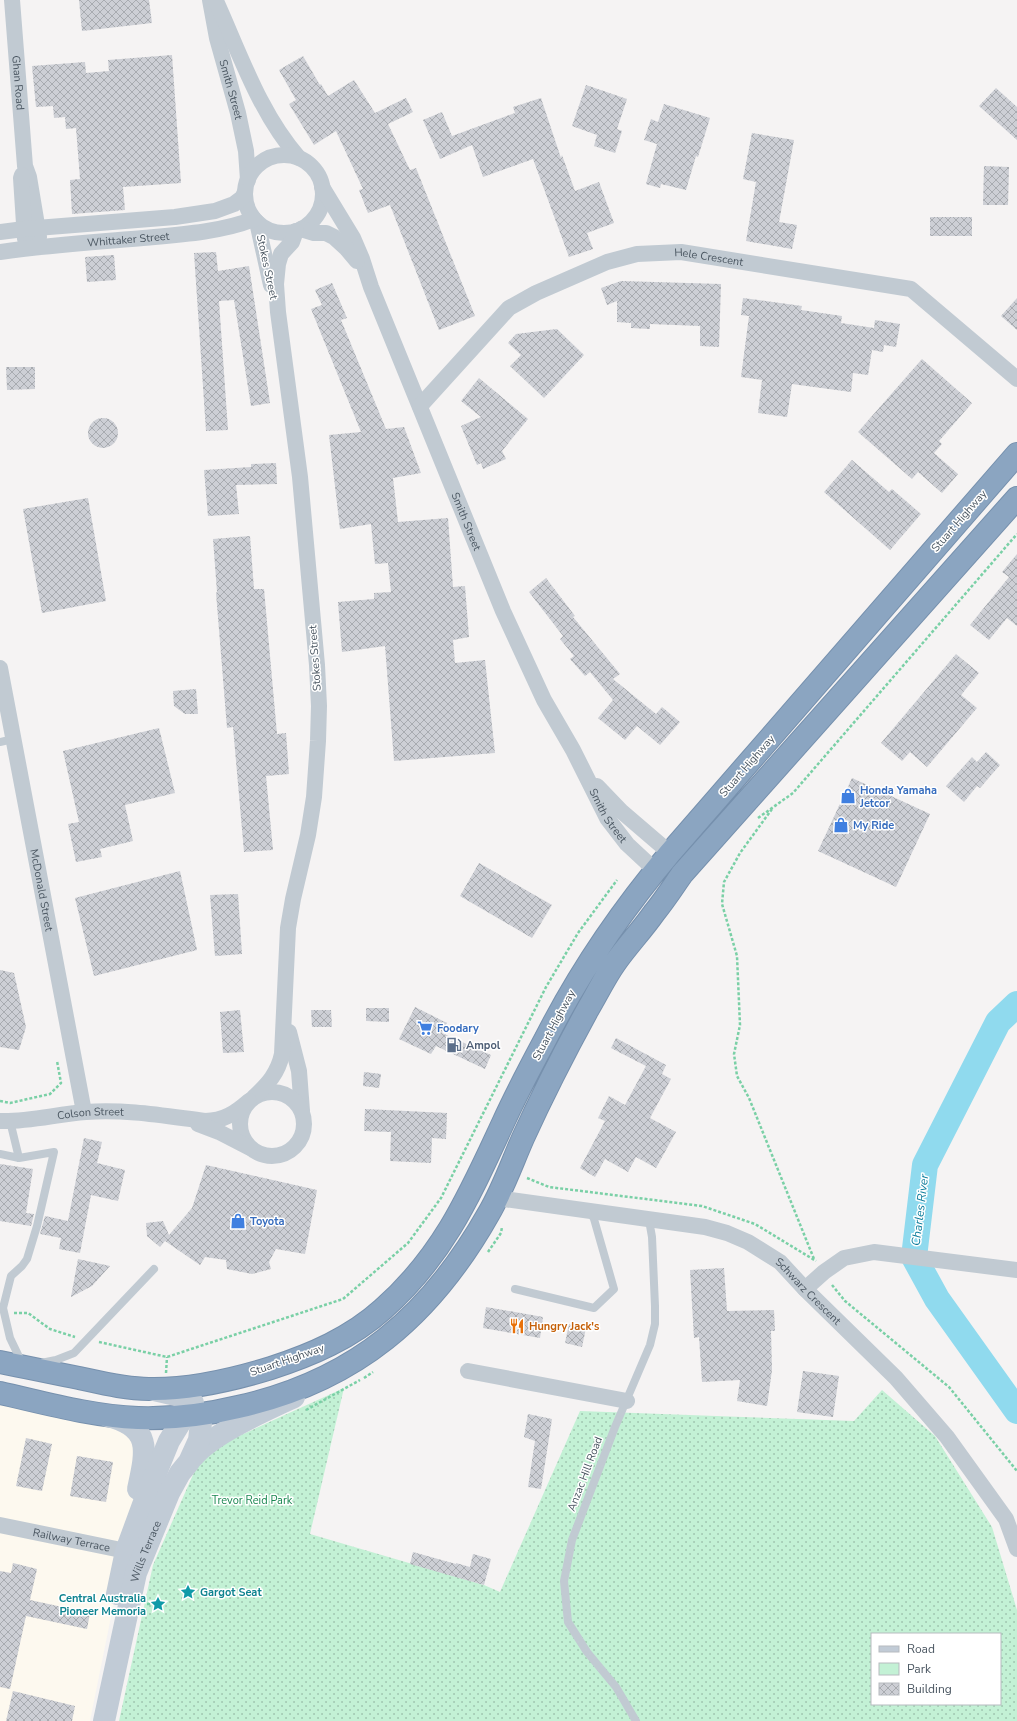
<svg xmlns="http://www.w3.org/2000/svg" width="1017" height="1721" font-family="'Nunito Sans',sans-serif">
<defs>
<pattern id="green-dots" width="8" height="8" patternUnits="userSpaceOnUse"><rect width="8" height="8" fill="#c3f1d5"/><path d="M2 2h.1M6 6h.1" fill="none" stroke="#a0c6b0" stroke-width="1.8" stroke-linecap="round"/></pattern>
<pattern id="building-cross-hatch" width="8" height="8" patternUnits="userSpaceOnUse"><rect width="8" height="8" fill="#cdcfd5"/><path d="M0 0l8 8M0 8l8-8" fill="none" stroke="#a8abb0"/></pattern>
</defs>
<rect width="100%" height="100%" fill="#f5f3f3"/>
<!-- commercial -->
<path fill="#fdf9ef" d="M0 1393 65 1408 146 1443 90 1721H0Z"/>
<!-- green -->
<path fill="url(#green-dots)" fill-rule="evenodd" d="M344 1388 310 1534 484 1585 500 1592 580 1411 854 1421 882 1390 935 1436 992 1527 1017 1610V1721H119L153 1565 196 1468 219 1445ZM872 1634H1000V1704H872Z"/>
<g fill="none" stroke-linecap="round" stroke-linejoin="round">
<!-- river -->
<path stroke="#90daee" stroke-width="26" d="M1017 1004 998 1022 925 1165 914 1257 937 1299 1017 1411"/>
</g>
<!-- building -->
<path fill="url(#building-cross-hatch)" d="M79 0H149L152 23 82 31Z
M172 55 181 183 123 187 125 210 72 214 70 180 80 179 76 128 66 129 65 117 54 118 53 106 36 107 32 66 85 62 86 73 109 71 108 60Z
M303 56 320 85 321 84 328 96 354 80 375 113 406 98 413 112 388 124 410 170 416 168 475 316 439 330 390 205 368 213 359 190 363 189 336 131 314 145 289 104 296 100 279 70Z
M586 85 627 99 617 129 622 131 615 153 594 146 597 135 572 126Z
M996 88 1017 107V140L979 106Z
M541 98 561 158 562 155 575 191 599 182 614 223 587 233 593 249 569 257 533 159 483 177 472 145 440 159 423 120 442 112 452 136 515 113 513 107Z
M664 104 710 118 698 157 696 156 686 190 661 184 660 188 646 184 657 144 644 140 651 119 658 122Z
M752 133 794 140 779 222 797 225 792 249 746 241 756 182 743 179Z
M984 166 1009 167 1008 205H983Z
M930 217H972V236H930Z
M216 252 218 271 249 266 270 403 251 406 234 300 219 301 228 430 206 431 194 253Z
M114 255 116 280 87 282 85 257Z
M621 281 721 284 719 347 700 346V326L650 324V329L631 328V323L617 322V301L607 305 601 288Z
M332 283 347 318 341 320 386 429 404 427 421 473 393 478 398 522 448 518 453 587 465 586 469 637 453 640 455 663 485 660 495 753 394 761 385 646 342 652 338 602 374 599V593L391 592 388 563 375 564 371 524 340 529 329 435 361 432 311 309 322 305 315 290Z
M743 298 802 306 801 310 842 316 841 323 874 328 875 320 900 324 896 347 884 345 883 352 872 350 868 375 853 373 851 392 792 384 787 417 758 413 762 380 741 377 749 316 741 315Z
M1017 298V330L1001 316Z
M557 329 584 355 544 398 510 366 521 355 508 343 516 334Z
M922 359 972 403 939 441 942 444 934 453 958 474 942 493 918 472 912 479 858 432Z
M6 367H35V389L7 390Z
M479 378 528 419 502 451 506 459 483 469 481 463 477 465 461 426 481 417 461 401Z
M88 433a15 15 0 1 1 30 0a15 15 0 1 1-30 0Z
M852 460 889 492 892 489 921 514 890 550 824 492Z
M276 463 277 484 236 485 239 514 208 516 204 470 251 467V464Z
M88 498 106 601 42 613 23 509Z
M250 536 254 589H264L277 734 286 733 289 774 266 776 273 850 244 852 233 727 227 728 216 593 217 592 213 539Z
M1017 554V626L1007 618 989 640 970 625 1009 577 1002 572Z
M546 578 575 616 573 617 620 674 613 679 656 714 662 707 680 722 660 745 637 726 625 740 598 718 613 700 590 672 585 676 570 659 574 656 560 639 563 636 529 592Z
M956 654 979 673 961 695 977 708 927 767 910 752 902 761 881 743Z
M196 689 198 714H185L174 706 173 691Z
M159 728 175 793 125 805 133 841 100 849 102 857 76 862 68 824 79 822 63 751Z
M986 752 1000 765 980 788 977 786 964 802 946 786 972 757 977 762Z
M852 778 930 814 896 887 818 851Z
M479 863 552 905 532 938 460 896Z
M180 871 197 950 94 976 75 898Z
M238 894 242 954 215 956 210 895Z
M0 970 14 973 26 1027 19 1050 0 1047Z
M415 1007 447 1023 442 1033 491 1055 485 1069 436 1046 431 1054 399 1039Z
M366 1008H389V1022L366 1021Z
M240 1010 244 1052 223 1053 220 1012Z
M311 1010H331L332 1027H312Z
M616 1038 666 1065 662 1074 671 1079 650 1118 676 1132 656 1168 636 1157 628 1172 605 1159 595 1177 580 1168 605 1121 598 1118 609 1096 625 1105 646 1066 611 1048Z
M364 1072 381 1074 379 1088 363 1086Z
M365 1109 447 1113 446 1139 432 1138 431 1163 390 1161 391 1132 364 1131Z
M84 1138 102 1142 97 1163 125 1170 118 1201 91 1195 80 1253 59 1249 61 1238 40 1234 45 1216 68 1221Z
M0 1164 33 1169 26 1213 34 1214 31 1226 0 1221Z
M206 1165 317 1190 305 1254 276 1249 269 1262 271 1269 252 1274 227 1269 226 1260 205 1257 200 1265 165 1241 160 1247 147 1236 146 1223 163 1221 169 1235 192 1208Z
M78 1259 110 1266 92 1286 71 1297Z
M724 1268 727 1311 774 1310 775 1331H771L772 1370 767 1406 737 1401 740 1380 702 1382 699 1337 694 1338 690 1270Z
M486 1307 543 1317 540 1338 483 1328Z
M569 1324 586 1328 582 1347 565 1343Z
M803 1371 839 1376 833 1417 797 1412Z
M528 1414 552 1419 541 1489 528 1487 535 1441 524 1437Z
M26 1438 52 1444 42 1491 16 1486Z
M77 1456 113 1462 106 1502 70 1496Z
M413 1552 456 1564V1563L470 1567 473 1554 491 1559 484 1585 410 1564Z
M13 1563 37 1569 30 1600 90 1613 87 1629 26 1616 10 1689 0 1687V1571L11 1573Z
M13 1691 75 1706 72 1721H6Z"/>
<g fill="none" stroke-linecap="round" stroke-linejoin="round">
<!-- highway casing -->
<g stroke="#7690ad" stroke-width="24">
<path id="highway" d="M0 1362C26 1367 53 1373 79 1378 102 1383 126 1389 149 1389 190 1390 232 1380 271 1368 311 1355 351 1338 383 1309 444 1255 470 1194 503 1123 516 1094 531 1066 546 1038 580 971 622 910 670 853L1017 454
M0 1393C45 1403 91 1416 138 1418 172 1419 205 1415 238 1407 355 1381 431 1316 489 1213 503 1189 512 1163 523 1138 543 1094 565 1051 588 1009 597 994 605 977 615 963 627 946 642 930 654 913 664 901 673 887 682 874L1017 498"/>
</g>
<!-- path -->
<path stroke="#7ad0a6" stroke-width="2.5" stroke-dasharray="3 2" stroke-linecap="butt" d="M772 809 740 853 724 882 722 904 737 956 740 1025 734 1054 737 1076 749 1098 814 1259
M758 818 793 793 1017 534
M0 1101 10 1103 50 1094 61 1083 57 1061
M527 1178 549 1187 702 1206 755 1224 816 1261
M488 1252 501 1233 502 1227
M832 1285 845 1301 949 1387 1017 1471
M14 1313H28L50 1329 75 1337
M99 1342 167 1357 343 1299 408 1243 441 1198 546 987 578 933 617 880
M166 1373 167 1357
M364 1378 373 1372
M306 1410 360 1380
M147 1604H158"/>
<!-- lane -->
<path stroke="#c1cad2" stroke-width="8" d="M0 742 13 739
M0 1154 19 1158 10 1121
M19 1158 54 1152 37 1226 27 1259 22 1266 11 1276 3 1308 10 1338 22 1363
M515 1289 594 1308 614 1289 594 1219 590 1211
M41 1363 56 1360 74 1353 154 1269
M636 1721 616 1687 587 1652 568 1622 564 1581 572 1540 615 1427 650 1345 655 1324V1306L652 1237 649 1220"/>
<!-- street -->
<g stroke="#c1cad2" stroke-width="16">
<path id="s1" d="M12 0 25 166 29 177 39 237"/>
<path id="s2" d="M210 0 217 38 238 113 246 151 248 180"/>
<path d="M216 1C240 54 260 114 299 158"/>
<circle cx="284" cy="194" r="39"/>
<path d="M22 175 21 178 25 239"/>
<path id="s3" d="M322 187 353 238 362 259 371 287 503 611 544 700 573 750 607 818 627 844 656 871"/>
<path d="M257 222 271 285"/>
<path d="M301 229 314 233H326L334 237 346 248 357 261"/>
<path d="M0 232 24 229 175 217 215 211 234 204 242 198 245 192"/>
<path id="s4" d="M0 252C48 245 95 242 143 238 177 235 223 232 254 219"/>
<path id="s5" d="M420 406 509 308 536 293 607 262 637 254 681 252 911 289 1017 379"/>
<path id="s6" d="M0 668 84 1112"/>
<path d="M597 786 621 811 670 853"/>
<path d="M289 1032 299 1071 302 1111"/>
<circle cx="272" cy="1124" r="32"/>
<path d="M254 1097C268 1084 278 1073 282 1054L288 928 293 899 308 835 314 797 318 741 319 706 317 665 300 477 278 312 276 284 278 264 281 254 292 242 296 231"/>
<path id="s7" d="M0 1121C29 1122 57 1114 86 1112 126 1109 165 1116 205 1121 224 1121 235 1113 249 1101"/>
<path d="M198 1124 219 1132 250 1148"/>
<path id="s8" d="M497 1198 705 1227 727 1233 748 1242 780 1262 805 1289 896 1378 947 1437 1006 1519 1017 1549"/>
<path d="M805 1289 824 1272 844 1258 874 1252 1017 1270"/>
<path d="M468 1371 627 1401"/>
<path id="s9" d="M0 1525 126 1551"/>
</g>
<!-- secondary -->
<g stroke="#c1cbd6" stroke-width="22">
<path d="M108 1416C153 1427 146 1452 138 1489"/>
<path d="M193 1457C213 1433 265 1411 294 1397"/>
<path d="M117 1594 126 1551 144 1502 169 1441 188 1410 193 1403"/>
<path id="s10" d="M104 1721 136 1573 169 1493 180 1473 189 1462 199 1440 201 1423 199 1415 192 1405 180 1396 154 1390"/>
</g>
<!-- highway -->
<use href="#highway" stroke="#8ba5c1" stroke-width="22"/>
</g>
<!-- icons -->
<defs>
<g id="shop-bare" transform="scale(1.2)"><path d="M-5-2.5h2.3a2.7 3.5 0 0 1 5.4 0H5L5.5 6h-11ZM-1.5-2.5h3a1.5 2.3 0 0 0-3 0Z" fill="#3f7fe0" stroke="#fff" stroke-width="2.5" paint-order="stroke"/></g>
<g id="supermarket-bare" transform="scale(1.2)"><path d="M-6-5.5h2.5l.6 2H6L4.5 2H-2.5L-4.4-4H-6ZM-1.5 3.2a1.3 1.3 0 1 0 .1 0ZM3 3.2a1.3 1.3 0 1 0 .1 0Z" fill="#3f7fe0" stroke="#fff" stroke-width="2.5" paint-order="stroke"/></g>
<g id="fuel-bare" transform="scale(1.2)"><path d="M-5.5-6h7V0h2V4h1.3V-2.5L3-4.5l.8-.8L6-3V5H2.5V1h-1V6h-7ZM-4.2-4.7v3.2H.2V-4.7Z" fill="#5c6f8a" stroke="#fff" stroke-width="2.5" paint-order="stroke"/></g>
<g id="restaurant-bare" transform="scale(1.2)"><path d="M-5-6h1v4h1v-4h1v4h1v-4h1v5L-1.5 .5V6h-2V.5L-5-1ZM5-6V6H3V1.5H1.5Q1.5-4 5-6Z" fill="#e8710a" stroke="#fff" stroke-width="2.5" paint-order="stroke"/></g>
<g id="sight-bare" transform="scale(1.2)"><path d="M0-6L1.8-2.2L6-1.7L2.9 1.2L3.7 5.4L0 3.3L-3.7 5.4L-2.9 1.2L-6-1.7L-1.8-2.2Z" fill="#0f9aa8" stroke="#fff" stroke-width="2.5" paint-order="stroke"/></g>
</defs>
<g fill-rule="evenodd">
<use href="#shop-bare" x="848" y="796"/>
<use href="#shop-bare" x="841" y="825"/>
<use href="#supermarket-bare" x="425" y="1028"/>
<use href="#fuel-bare" x="454" y="1045"/>
<use href="#shop-bare" x="238" y="1221"/>
<use href="#restaurant-bare" x="517" y="1326"/>
<use href="#sight-bare" x="188" y="1592"/>
<use href="#sight-bare" x="158" y="1604"/>
</g>
<g text-anchor="middle" dominant-baseline="central" stroke-width="3" stroke-linejoin="round" paint-order="stroke">
<!-- street labels -->
<g font-size="11" fill="#4a5661" stroke="#fff">
<text stroke="none"><textPath href="#s1" startOffset="83">Ghan Road</textPath></text>
<text stroke="none"><textPath href="#s2" startOffset="92">Smith Street</textPath></text>
<text stroke="none"><textPath href="#s4" startOffset="129">Whittaker Street</textPath></text>
<text stroke="none"><textPath href="#s5" startOffset="344">Hele Crescent</textPath></text>
<text transform="translate(267 267) rotate(78)">Stokes Street</text>
<text stroke="none"><textPath href="#s3" startOffset="365">Smith Street</textPath></text>
<text transform="translate(959 521) rotate(-49)">Stuart Highway</text>
<text transform="translate(315 658) rotate(-94)">Stokes Street</text>
<text transform="translate(747 766) rotate(-49)">Stuart Highway</text>
<text stroke="none"><textPath href="#s3" startOffset="692">Smith Street</textPath></text>
<text stroke="none"><textPath href="#s6" startOffset="226">McDonald Street</textPath></text>
<text transform="translate(554 1025) rotate(-62)">Stuart Highway</text>
<text stroke="none"><textPath href="#s7" startOffset="91">Colson Street</textPath></text>
<text stroke="none"><textPath href="#s8" startOffset="334">Schwarz Crescent</textPath></text>
<text transform="translate(287 1360) rotate(-19)">Stuart Highway</text>
<text transform="translate(585 1474) rotate(-69)">Anzac Hill Road</text>
<text stroke="none"><textPath href="#s9" startOffset="73">Railway Terrace</textPath></text>
<text stroke="none"><textPath href="#s10" startOffset="175">Wills Terrace</textPath></text>
</g>
<!-- shop labels -->
<g font-size="11" font-weight="bold" fill="#366cbe" stroke="#fff" text-anchor="start">
<text x="860" y="790">Honda Yamaha<tspan x="860" dy="13">Jetcor</tspan></text>
<text x="853" y="825">My Ride</text>
<text x="437" y="1028">Foodary</text>
<text x="250" y="1221">Toyota</text>
</g>
<!-- service labels -->
<g font-size="11" font-weight="bold" fill="#4e5e75" stroke="#fff" text-anchor="start">
<text x="466" y="1045">Ampol</text>
</g>
<!-- food labels -->
<g font-size="11" font-weight="bold" fill="#c56008" stroke="#fff" text-anchor="start">
<text x="529" y="1326">Hungry Jack's</text>
</g>
<!-- park labels -->
<g font-size="11" fill="#17864f" stroke="#fff">
<text x="252" y="1500">Trevor Reid Park</text>
</g>
<!-- culture labels -->
<g font-size="11" font-weight="bold" fill="#0d838f" stroke="#fff" text-anchor="start">
<text x="200" y="1592">Gargot Seat</text>
<text x="146" y="1598" text-anchor="end">Central Australia<tspan x="146" dy="13">Pioneer Memoria</tspan></text>
</g>
<!-- water labels -->
<g font-size="12" font-style="italic" fill="#0c7c9b" stroke="#fff">
<text transform="translate(920 1210) rotate(-83)">Charles River</text>
</g>
</g>
<!-- legend -->
<rect x="871" y="1633" width="130" height="72" fill="#ffffff" stroke="#b7bbc0"/>
<rect x="879" y="1646" width="20" height="6" fill="#c1cbd6" stroke="#b7bbc0"/>
<text x="907" y="1653" font-size="12" fill="#4a5661">Road</text>
<rect x="879" y="1663" width="20" height="12" fill="#c3f1d5" stroke="#b7bbc0"/>
<text x="907" y="1673" font-size="12" fill="#4a5661">Park</text>
<rect x="879" y="1683" width="20" height="12" fill="url(#building-cross-hatch)" stroke="#b7bbc0"/>
<text x="907" y="1693" font-size="12" fill="#4a5661">Building</text>
</svg>
